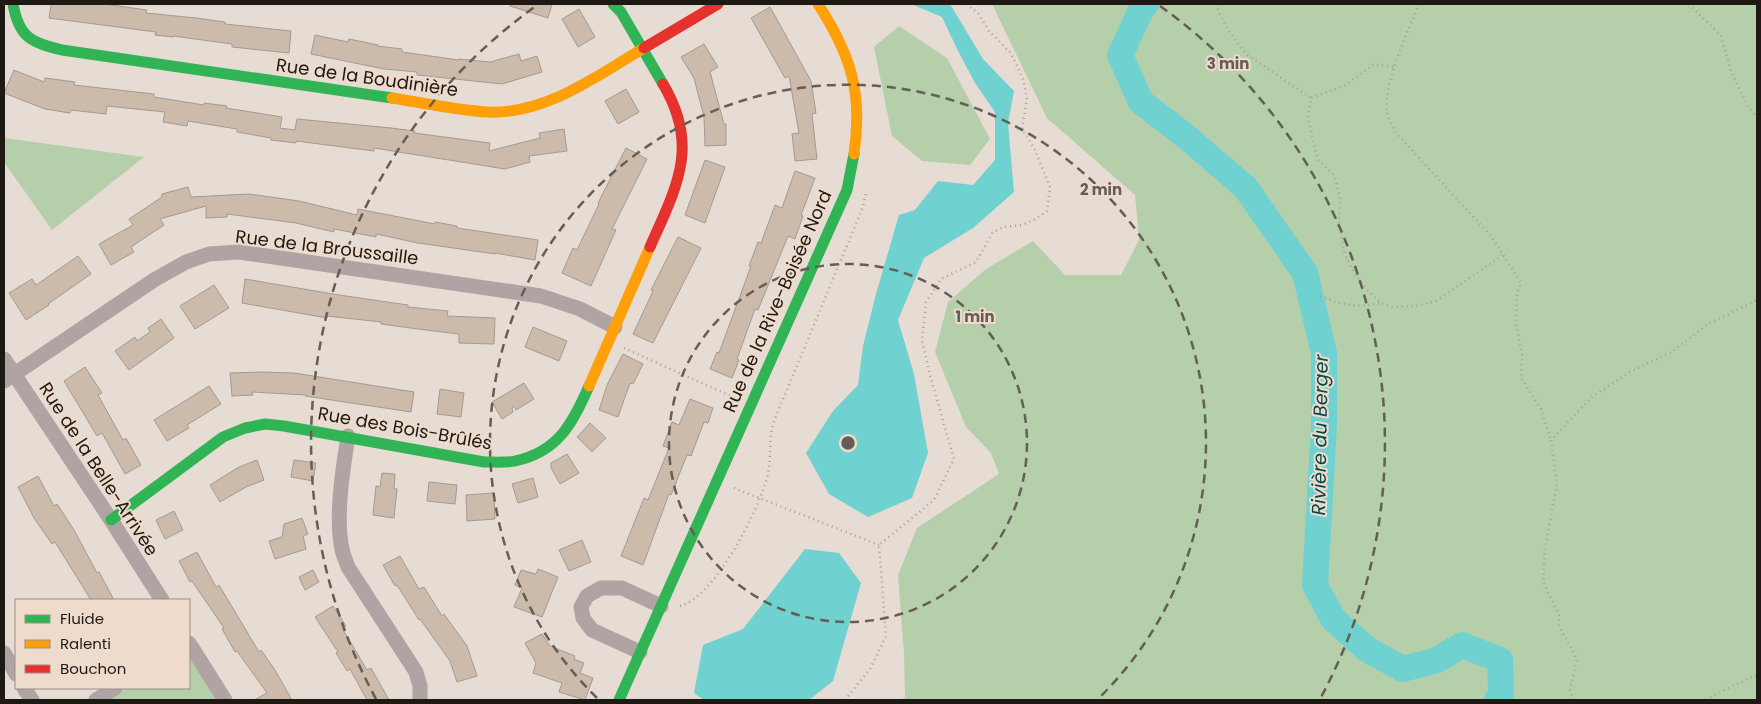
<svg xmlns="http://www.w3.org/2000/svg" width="1761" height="704" font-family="Poppins,sans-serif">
<rect width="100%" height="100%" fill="#e6dcd4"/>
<!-- green -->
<path fill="#b5cfab" d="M992 4H1757V700H901L905 697 904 654 898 575 917 528 999 474 991 453 966 427 935 352 948 302 986 269 1033 241 1065 275H1121L1139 240 1135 195 1047 118Z
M899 26 947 58 990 139 970 165 922 161 892 136 874 47Z
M4 138 144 157 52 230 4 162Z
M189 643 225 700H96L115 688H189Z"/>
<!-- water -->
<path fill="#6fd1d0" d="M911 4H950L983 59 1014 91 1008 123 1014 192 973 228 924 258 898 320 914 374 928 453 912 498 868 517 829 494 806 453 833 411 858 385 863 346 876 294 899 215 915 210 938 181 973 185 995 160V112L975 83 958 51 942 17Z
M805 549 839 553 861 583 833 681 809 700H704L694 693 703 645 743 629Z"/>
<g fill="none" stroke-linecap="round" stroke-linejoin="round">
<!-- river -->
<path stroke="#6fd1d0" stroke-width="26" d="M1146 4 1142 8 1120 55 1141 102 1183 134 1246 188 1305 273 1324 353V424L1315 585 1333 619 1368 650 1403 669 1437 660 1462 645 1500 660 1501 693 1497 700"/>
</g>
<!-- building -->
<path fill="#cba" stroke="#a29a94" d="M51 4H104L147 10 146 13 196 18 225 22V24L291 31 289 53 232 47V44L173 36V37L155 35 156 32 49 18Z
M510 4H552L548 18 510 6Z
M770 7 811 81 816 113 812 114 817 159 795 161 792 134 799 133 789 76 785 78 751 18Z
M579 9 595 37 578 47 562 19Z
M315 35 348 42 349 39 378 45 377 46 402 49V52L459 60V59L490 62 519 54 521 61 537 56 542 72 502 84 417 75V72L384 69 311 54Z
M704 44 718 67 710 72 724 124H726V145L705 146 704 117 694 78 681 57Z
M14 70 44 82 45 78 75 82 74 85 154 94V97L204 105V103L227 106 226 108 282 117 280 128 295 130 297 119 391 128 415 131 414 133 490 143 489 151 540 138 539 133 564 129 567 151 529 156 530 162 505 169 374 148V151L296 141V143L271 140V138L237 132V129L188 121 187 126 163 122 165 112 107 106 106 114 71 110 70 113 45 109 4 93Z
M626 89 639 112 618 124 605 101Z
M626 148 647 159 612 229 616 230 591 286 562 273 573 248 577 250 599 204 598 203Z
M705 160 725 167 705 223 685 215Z
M795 171 815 178 801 215 803 216 795 239 788 236 758 310 755 309 737 359 739 360 732 378 710 369 717 352 719 353 751 266H749L758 242 761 243 775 205 782 208Z
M188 187 191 197 249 194 299 201 357 215 358 209 435 224V222L457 226V228L538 240 535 260 495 253V254L418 243 376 234V237L334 229V232L296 223 227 214V217L206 218V206L160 219 164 225 131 247 134 252 111 265 99 244 133 225 129 219 162 197V194Z
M678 237 701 248 653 343 633 334 653 291 651 290Z
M78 256 91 274 48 304 49 305 26 320 9 293 32 279 36 285Z
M245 279 339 295 408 305V307L448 311 447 316 495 318 494 344 459 343V334L418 329 381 324V322L327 316V318L242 303Z
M214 285 229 308 195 329 180 306Z
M161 319 174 338 129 370 115 351 135 337 137 341 150 332 148 328Z
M533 327 567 341 559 361 525 347Z
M623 354 643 364 633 384 630 383 618 417 599 410 607 385Z
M85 367 102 393 98 395 123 440 126 438 141 465 125 474 102 433 97 436 64 381Z
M261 372 294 373 414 392 411 412 305 396 306 395 252 392 253 395 232 396 230 373Z
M524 383 534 399 516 410 514 406 512 408 513 412 502 419 492 402Z
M209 386 221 404 187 425 189 428 167 441 154 420Z
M440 389 464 393 461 417 437 414Z
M690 399 713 408 708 423 704 422 691 456 687 455 671 495 669 494 643 565 621 556 644 498 648 500 669 448 663 446 672 422 679 425Z
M590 423 606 438 592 452 577 437Z
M567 454 579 473 560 484 551 468V463Z
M257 460 264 480 246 487 220 502 210 485 239 467Z
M294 460 316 463 313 481 291 477Z
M382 473 395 474 394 489H397L394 518 373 515 376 486 380 487Z
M38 476 54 506 57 504 74 530 97 573 99 572 114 600H91L55 542 52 544 34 518 18 487Z
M533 478 538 497 518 503 512 484Z
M429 482 457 485 455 504 427 501Z
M494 493 495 519 467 521 466 495Z
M174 511 183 530 165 539 156 520Z
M302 518 308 534 303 536 306 549 275 559 269 541 282 537 284 524Z
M582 540 591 562 569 571 559 550Z
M197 552 216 587 219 585 259 652 261 650 275 670 292 700H254L267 693 237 651 235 652 222 629 224 628 192 581 190 582 179 561Z
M400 556 419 589 424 587 442 616 444 614 467 646 477 676 457 682 450 661 420 619 419 620 397 585 395 586 383 565Z
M538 569 558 577 542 617 514 607 522 588 515 585 521 570 536 574Z
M313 570 319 582 305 590 299 577Z
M333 606 346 626 342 628 367 670 371 668 389 700H367L350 669 347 671 336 653 338 652 315 617Z
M542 634 550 646 575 656 574 659 584 663 580 673 593 678 585 700 559 692 562 683 533 673 536 663 525 643Z"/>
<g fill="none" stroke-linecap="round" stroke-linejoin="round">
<!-- path -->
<path stroke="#a89d9c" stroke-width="2.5" stroke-dasharray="1 4" stroke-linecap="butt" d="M1217 4 1219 13 1229 31 1246 54 1311 98
M1419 4C1408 32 1383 82 1387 112 1388 119 1393 127 1396 133L1491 236 1521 283 1517 293 1516 322 1522 355 1521 378 1541 409 1551 440
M1689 4 1721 36 1731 71 1748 107 1757 117
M1393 67 1374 64 1344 86 1311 98 1308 118 1318 160 1333 174 1340 196 1339 222 1344 252 1353 271 1367 290 1381 303 1392 307 1416 306 1436 301 1503 255
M1320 296C1346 306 1354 308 1381 303
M624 348 735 398
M734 488 879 545
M680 606C715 597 758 511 767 478 772 460 768 440 774 421L863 207 866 192
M845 700 870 669 886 636 879 545 934 500 954 459 931 379 922 340 926 302 941 279 976 262 993 232 1004 227 1022 225 1036 219 1047 211 1050 187 1035 150 1022 129 1027 99 1023 79 1011 53 989 31 978 13 966 4
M1573 700 1570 689 1577 659 1559 626V615L1543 582 1545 548 1557 484 1551 440 1593 396 1630 372 1673 351 1708 324 1757 300
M1706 700 1726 689 1757 675"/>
<!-- street -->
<path stroke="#b0a3a3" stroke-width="15" d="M4 359 111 520 162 600
M4 381 154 280 186 262 209 254 239 252 541 296 580 309 615 327
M348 436C343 468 335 517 342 549 343 555 346 561 348 567L416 672 420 686V700
M189 643 225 700
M640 652 592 630 583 618 581 607 587 596 601 588H622L661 606
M4 653 16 674
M24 688 32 700
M96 700 115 688"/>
<!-- fast -->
<path stroke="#30b455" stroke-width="11" d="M13 4C19 38 31 42 62 50L392 98
M613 4 621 12 663 84
M111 520 223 437 245 428 265 424 284 426 484 462C494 462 506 463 515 461 558 452 573 423 589 386
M619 700 847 190 854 154"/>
<!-- slow -->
<path stroke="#ff9f0a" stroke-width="11" d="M818 4C851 55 863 93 854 154
M392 98C424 103 456 110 487 112 545 115 597 76 644 48
M589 386 650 247"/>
<!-- jam -->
<path stroke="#e5322d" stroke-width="11" d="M644 48 718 4
M650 247C677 186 700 146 663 84"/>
</g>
<!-- distance rings -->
<g fill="none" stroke="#655d57" stroke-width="2.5" stroke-dasharray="9 6">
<circle cx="848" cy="443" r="179"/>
<path d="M597 698A358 358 0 1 1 1099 698"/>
<path d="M376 699A537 537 0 0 1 536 6M1160 6A537 537 0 0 1 1320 699"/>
</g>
<g text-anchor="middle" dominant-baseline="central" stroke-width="4" stroke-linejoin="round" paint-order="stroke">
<!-- street labels -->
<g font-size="18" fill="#1f1913" stroke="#eedbcc">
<text transform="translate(367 77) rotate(8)">Rue de la Boudinière</text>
<text transform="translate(327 247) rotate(7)">Rue de la Broussaille</text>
<text transform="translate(777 301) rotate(-66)">Rue de la Rive-Boisée Nord</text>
<text transform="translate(405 428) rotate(10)">Rue des Bois-Brûlés</text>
<text transform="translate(99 469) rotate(57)">Rue de la Belle-Arrivée</text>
</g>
<!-- water labels -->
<g font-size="19" font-style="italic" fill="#054748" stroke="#eedbcc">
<text transform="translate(1320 435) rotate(-89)">Rivière du Berger</text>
</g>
</g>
<circle cx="848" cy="443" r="8" fill="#655d57" stroke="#eedbcc" stroke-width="2.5"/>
<g font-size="15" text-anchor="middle" font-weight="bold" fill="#655d57" stroke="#eedbcc" stroke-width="4" stroke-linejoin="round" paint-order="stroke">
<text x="1228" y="69">3 min</text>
<text x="1101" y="195">2 min</text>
<text x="975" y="322">1 min</text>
</g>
<!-- border -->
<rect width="1761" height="704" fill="none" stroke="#1f1913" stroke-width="10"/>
<!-- legend -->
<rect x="15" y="599" width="175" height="90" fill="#eedbcc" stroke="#9b8d82"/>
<rect x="25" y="615" width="25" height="8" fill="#30b455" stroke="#9b8d82"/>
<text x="60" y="624" font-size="15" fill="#1f1913">Fluide</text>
<rect x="25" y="640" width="25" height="8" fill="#ff9f0a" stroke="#9b8d82"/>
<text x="60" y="649" font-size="15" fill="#1f1913">Ralenti</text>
<rect x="25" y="665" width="25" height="8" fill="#e5322d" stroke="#9b8d82"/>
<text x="60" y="674" font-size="15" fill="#1f1913">Bouchon</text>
</svg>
